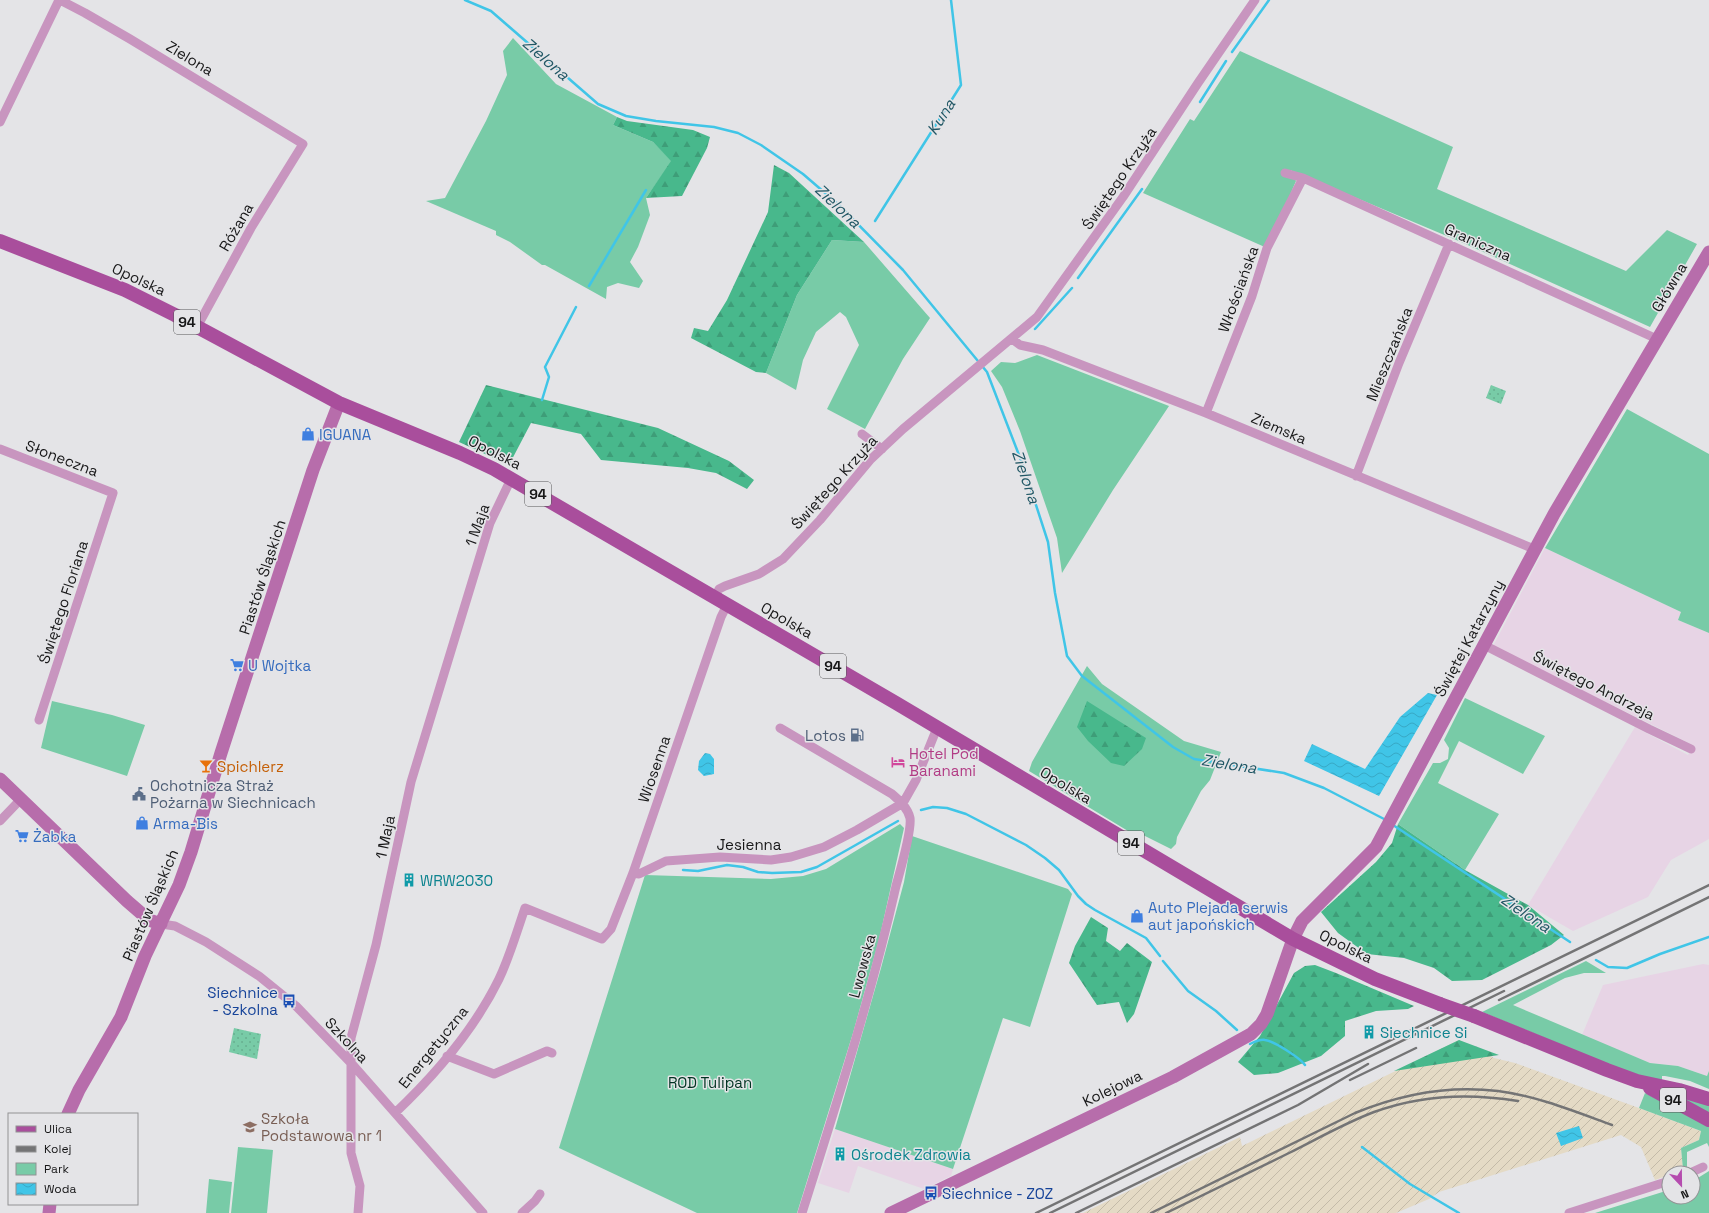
<svg xmlns="http://www.w3.org/2000/svg" width="1709" height="1213" font-family="'Space Grotesk',sans-serif">
<defs>
<pattern id="industrial-furrows" width="10" height="10" patternUnits="userSpaceOnUse"><rect width="10" height="10" fill="#e4dac5"/><path d="M-1 1l2-2M0 10L10 0M9 11l2-2" fill="none" stroke="#c3baa8"/></pattern>
<pattern id="forest-firs" width="22" height="20" patternUnits="userSpaceOnUse"><rect width="22" height="20" fill="#48b88c"/><path d="M5 1l3.5 6h-7zM16 11l3.5 6h-7z" fill="#3e9d78"/></pattern>
<pattern id="park-dots" width="8" height="8" patternUnits="userSpaceOnUse"><rect width="8" height="8" fill="#78cba7"/><path d="M2 2h.1M6 6h.1" fill="none" stroke="#67ae8f" stroke-width="1.8" stroke-linecap="round"/></pattern>
<pattern id="water-waves" width="16" height="10" patternUnits="userSpaceOnUse"><rect width="16" height="10" fill="#40c5e7"/><path d="M0 5q4-4 8 0t8 0" fill="none" stroke="#37a8c5"/></pattern>
</defs>
<rect width="100%" height="100%" fill="#e4e4e7"/>
<!-- commercial -->
<path fill="#e7d4e5" d="M1545 548 1681 612 1678 620 1709 633V839L1671 860 1648 897 1573 931 1528 905 1635 727 1688 755 1693 745 1493 646Z
M1703 964 1709 965V1071L1707 1076 1678 1066 1650 1063 1582 1035 1603 985Z
M835 1129 953 1169 951 1176 924 1189 858 1166 849 1193 818 1183Z"/>
<!-- industrial -->
<path fill="url(#industrial-furrows)" d="M1459 1040 1494 1058 1515 1063 1639 1108 1701 1131 1699 1140 1681 1148 1683 1169 1669 1173V1175L1655 1180 1641 1147 1621 1135 1439 1192 1429 1199 1396 1213H1083L1240 1137 1242 1146Z"/>
<!-- green -->
<path fill="#78cba7" d="M513 38 556 84 617 117 613 125 653 142 672 161 646 198 650 215 638 247 630 262 643 281 639 288 618 283 607 287 606 299 545 265H542L510 242 496 235V231L426 201 445 198 486 121 507 75 503 51Z
M1240 51 1453 147 1437 189 1626 271 1667 230 1697 244 1650 327 1461 242 1290 170 1296 181 1267 248 1143 193 1190 119 1194 121Z
M832 240 864 242 930 318 903 359 865 429 827 409 859 345 846 317 840 312 816 332 803 360 796 390 766 373 797 295Z
M1037 355 1169 406 1113 490 1062 573 1057 538 1020 431 1002 387 991 371 1001 362 1015 363Z
M1627 409 1709 454V633L1678 620 1681 612 1545 548Z
M1087 666 1102 684 1184 741 1221 752 1210 780 1201 791 1177 837 1176 844 1171 849 1143 835 1128 831 1029 771 1032 762Z
M1465 698 1545 736 1523 774 1459 741 1438 783 1499 814 1465 870 1398 824 1433 763H1440L1448 759 1449 748 1444 740Z
M52 701 112 715 145 725 127 776 41 748Z
M900 824 904 828 879 940 853 1033 797 1213H697L559 1148 645 875 771 879 803 876 826 869Z
M912 836 1068 889 1072 894 1030 1027 1003 1018 953 1169 835 1129 881 968 904 882Z
M1586 961 1606 973H1584L1565 978 1513 1005 1650 1063 1678 1066 1707 1076 1709 1071V1089L1690 1081 1665 1076H1662V1080L1645 1077 1615 1067 1482 1012Z
M1664 1091 1709 1103V1116Z
M1645 1093 1709 1126V1147L1707 1143 1687 1152V1169H1683L1681 1148 1699 1140 1701 1131 1639 1108Z
M238 1147 273 1150 267 1213H231Z
M1709 1171V1213H1595L1669 1190V1197H1693V1181Z
M209 1179 232 1182 229 1213H206Z"/>
<!-- forest -->
<path fill="url(#forest-firs)" d="M617 117 627 121 693 130 710 137 707 148 682 196 646 198 671 161 653 142 613 125Z
M774 165 789 173 864 242 832 240 797 295 766 373 756 372 691 338 694 328 708 331 727 300 768 212Z
M486 385 658 428 729 461 754 480 747 489 716 473 688 468 601 460 581 434 531 423 509 465 459 442Z
M1087 701 1146 738 1142 749 1124 766 1111 763 1088 741 1077 727Z
M1398 824 1465 870 1528 905 1564 935 1551 945 1482 980 1452 981 1434 968 1404 958 1367 954 1338 933 1321 912 1376 862 1392 843Z
M1091 917 1108 928 1106 941 1120 951 1127 943 1152 962 1134 1014 1127 1023 1119 1002 1097 1005 1069 963 1075 946Z
M1315 965 1336 973 1414 1006 1408 1009 1376 1011 1345 1021V1036L1321 1056 1278 1073 1254 1075 1238 1062 1260 1036 1294 973 1305 966Z
M1459 1040 1499 1055 1394 1071Z"/>
<!-- park -->
<path fill="url(#park-dots)" d="M1491 385 1506 391 1501 404 1486 398Z
M234 1028 261 1034 257 1059 229 1052Z"/>
<!-- water -->
<path fill="url(#water-waves)" d="M1428 693 1437 695 1379 796 1304 761 1312 744 1365 769 1400 717Z
M705 753 710 754 714 759V774L704 776 698 770 699 761Z
M1579 1126 1583 1138 1561 1146 1556 1133Z"/>
<g fill="none" stroke-linecap="round" stroke-linejoin="round">
<!-- stream -->
<path stroke="#40c5e7" stroke-width="2.5" d="M465 0 491 11 598 104 626 116 656 121 714 127 738 133 761 145 803 174 839 205 903 270 987 372 1024 468 1048 542 1055 593 1067 656 1082 676 1173 747 1194 759 1284 773 1324 788 1386 820
M1232 52 1269 0
M1200 102 1226 61
M875 221 961 85 951 0
M1078 278 1142 189
M589 286 646 190
M1035 329 1072 288
M542 400 549 377 545 367 576 307
M921 810 933 807 947 808 966 814 1026 845 1045 858 1059 870 1078 896 1086 904 1095 910 1146 938 1160 956
M1393 825 1570 942
M683 870 698 871 727 865 743 867 758 872 772 873 801 872 817 867 898 821
M1596 960 1608 967 1627 968 1660 954 1709 937
M1163 961 1188 991 1216 1011 1237 1030
M1250 1044C1254 1042 1260 1039 1265 1040 1274 1041 1300 1058 1305 1065
M1362 1147 1410 1184 1459 1213"/>
<!-- street -->
<path stroke="#c895bf" stroke-width="9" d="M60 0 85 13 130 39 303 144 251 228 197 327
M0 122 59 0
M1285 173 1303 178 1657 339
M1012 339 1020 345 1043 350 1206 413 1534 549
M1206 413 1252 296 1267 248 1303 178
M862 434 882 449
M0 449 113 493 39 720
M1356 476 1399 363 1449 244
M715 598 719 589 725 586 759 574 783 559 820 520 870 460 903 429 1037 317 1123 197 1198 83 1255 0
M1484 645 1649 729 1691 749
M780 728 892 794C899 800 908 808 910 818 912 831 900 871 896 886 871 997 836 1105 802 1213
M0 821 21 799
M633 873 639 874 666 861 720 857 771 860 791 857 824 847 857 830 903 803 916 780 937 728
M161 924 175 926 206 942 259 976 296 1006 352 1064 483 1213
M447 1056 494 1074 547 1051 552 1053
M395 1113C434 1076 475 1028 499 979 510 956 517 931 525 908L602 939 611 929 633 873 721 617 727 605
M1690 1173 1703 1167
M358 1213 360 1186 351 1153V1038L376 945 411 782 490 523 511 479
M522 1213 535 1201 540 1194
M1569 1213 1669 1181"/>
<!-- secondary -->
<path stroke="#b76dab" stroke-width="13" d="M0 779 127 901 149 920 161 924
M68 1114 79 1090 121 1017 145 956 179 885 191 852 221 753 313 470 339 403
M49 1213 50 1204
M891 1213 1173 1077 1251 1034 1261 1024 1267 1014 1293 939 1302 921 1376 847 1554 514 1709 252"/>
<!-- primary -->
<path stroke="#a94e9c" stroke-width="14" d="M0 241 125 290 175 315 339 403 460 453 494 469 896 703 1293 939 1375 979 1440 1004
M1474 1016 1607 1070 1637 1081 1679 1090 1709 1099
M1650 1088 1709 1120"/>
<!-- rail -->
<path stroke="#747475" stroke-width="2.5" d="M1499 1000 1709 897
M1350 1080 1416 1048
M1036 1213 1709 885
M1050 1213 1504 991
M1076 1213 1298 1105 1368 1064
M1151 1213 1355 1113C1401 1094 1448 1085 1498 1091 1537 1096 1576 1112 1612 1125
M1166 1213C1207 1193 1248 1173 1289 1153 1317 1139 1345 1123 1374 1112 1420 1095 1470 1093 1518 1101"/>
<!-- primary-bridge -->
<path stroke="#a94e9c" stroke-width="14" d="M1440 1004 1474 1016"/>
</g>
<!-- icons -->
<defs>
<g id="shop-bare" transform="scale(1.08)"><path d="M-5-2.5h2.3a2.7 3.5 0 0 1 5.4 0H5L5.5 6h-11ZM-1.5-2.5h3a1.5 2.3 0 0 0-3 0Z" fill="#3f7fe0" stroke="#e4e4e7" stroke-width="2.5" paint-order="stroke"/></g>
<g id="supermarket-bare" transform="scale(1.08)"><path d="M-6-5.5h2.5l.6 2H6L4.5 2H-2.5L-4.4-4H-6ZM-1.5 3.2a1.3 1.3 0 1 0 .1 0ZM3 3.2a1.3 1.3 0 1 0 .1 0Z" fill="#3f7fe0" stroke="#e4e4e7" stroke-width="2.5" paint-order="stroke"/></g>
<g id="fuel-bare" transform="scale(1.08)"><path d="M-5.5-6h7V0h2V4h1.3V-2.5L3-4.5l.8-.8L6-3V5H2.5V1h-1V6h-7ZM-4.2-4.7v3.2H.2V-4.7Z" fill="#5c6f8a" stroke="#e4e4e7" stroke-width="2.5" paint-order="stroke"/></g>
<g id="hotel-bare" transform="scale(1.08)"><path d="M-6-4.5h1.5V1H6V5H4.5V3h-9V5H-6ZM-4 0a1.8 1.8 0 1 1 3.6 0ZM.5 0V-2.5h3Q6-2.5 6 0Z" fill="#d1479c" stroke="#e4e4e7" stroke-width="2.5" paint-order="stroke"/></g>
<g id="bar-bare" transform="scale(1.08)"><path d="M-6-5H6L.8 .8V4.5H3.5V6h-7V4.5H-.8V.8Z" fill="#e8710a" stroke="#e4e4e7" stroke-width="2.5" paint-order="stroke"/></g>
<g id="civic-bare" transform="scale(1.08)"><path d="M-.6-6.5H3V-4.5H.6V-3L4-1V1h2V6H-6V1h2V-1L-.6-3ZM-1.2 2.5V6h2.4V2.5Z" fill="#5c6f8a" stroke="#e4e4e7" stroke-width="2.5" paint-order="stroke"/></g>
<g id="building-bare" transform="scale(1.08)"><path d="M-4-6H4V6H1V3H-1V6H-4ZM-2.5-4.3h1.7v1.8h-1.7ZM.8-4.3h1.7v1.8H.8ZM-2.5-1h1.7V.8h-1.7ZM.8-1h1.7V.8H.8Z" fill="#0f9aa8" stroke="#e4e4e7" stroke-width="2.5" paint-order="stroke"/></g>
<g id="bus-bare" transform="scale(1.08)"><path d="M-5-6H5V4H4V6H2V4H-2V6H-4V4H-5ZM-3.5-4V0h7V-4ZM-3.5 1.2v1.5H-2V1.2ZM2 1.2v1.5H3.5V1.2Z" fill="#1a4fb4" stroke="#e4e4e7" stroke-width="2.5" paint-order="stroke"/></g>
<g id="school-bare" transform="scale(1.08)"><path d="M0-5L7-2L0 1L-7-2ZM-4 1L0 2.5L4 1V4Q0 6-4 4Z" fill="#8d6e63" stroke="#e4e4e7" stroke-width="2.5" paint-order="stroke"/></g>
</defs>
<g fill-rule="evenodd">
<use href="#shop-bare" x="308" y="434"/>
<use href="#supermarket-bare" x="237" y="665"/>
<use href="#fuel-bare" x="857" y="735"/>
<use href="#hotel-bare" x="898" y="762"/>
<use href="#bar-bare" x="206" y="766"/>
<use href="#civic-bare" x="139" y="794"/>
<use href="#shop-bare" x="142" y="823"/>
<use href="#supermarket-bare" x="22" y="836"/>
<use href="#building-bare" x="409" y="880"/>
<use href="#shop-bare" x="1137" y="916"/>
<use href="#bus-bare" x="289" y="1001"/>
<use href="#building-bare" x="1369" y="1032"/>
<use href="#school-bare" x="250" y="1127"/>
<use href="#building-bare" x="840" y="1154"/>
<use href="#bus-bare" x="931" y="1193"/>
</g>
<g text-anchor="middle" dominant-baseline="central" stroke-width="3" stroke-linejoin="round" paint-order="stroke">
<!-- shield labels -->
<g fill="#e4e4e7" stroke="#545456" stroke-width="1">
<rect x="174" y="310" width="26" height="24" rx="3"/>
<rect x="525" y="482" width="26" height="24" rx="3"/>
<rect x="820" y="654" width="26" height="24" rx="3"/>
<rect x="1118" y="831" width="26" height="24" rx="3"/>
<rect x="1660" y="1088" width="26" height="24" rx="3"/>
</g>
<g font-size="14" font-weight="bold" fill="#171718">
<text x="187" y="322">94</text>
<text x="538" y="494">94</text>
<text x="833" y="666">94</text>
<text x="1131" y="843">94</text>
<text x="1673" y="1100">94</text>
</g>
<!-- street labels -->
<g font-size="15" fill="#171718" stroke="#e4e4e7">
<text transform="translate(190 58) rotate(31)">Zielona</text>
<text transform="translate(1119 178) rotate(-56)">Świętego Krzyża</text>
<text transform="translate(236 227) rotate(-60)">Różana</text>
<text transform="translate(1478 242) rotate(24)">Graniczna</text>
<text transform="translate(139 279) rotate(25)">Opolska</text>
<text transform="translate(1669 287) rotate(-59)">Główna</text>
<text transform="translate(1238 289) rotate(-70)">Włościańska</text>
<text transform="translate(1389 354) rotate(-68)">Mieszczańska</text>
<text transform="translate(1279 428) rotate(23)">Ziemska</text>
<text transform="translate(495 452) rotate(27)">Opolska</text>
<text transform="translate(62 458) rotate(21)">Słoneczna</text>
<text transform="translate(834 482) rotate(-48)">Świętego Krzyża</text>
<text transform="translate(477 525) rotate(-70)">1 Maja</text>
<text transform="translate(262 577) rotate(-72)">Piastów Śląskich</text>
<text transform="translate(63 602) rotate(-72)">Świętego Floriana</text>
<text transform="translate(787 620) rotate(30)">Opolska</text>
<text transform="translate(1469 638) rotate(-62)">Świętej Katarzyny</text>
<text transform="translate(1594 685) rotate(27)">Świętego Andrzeja</text>
<text transform="translate(654 769) rotate(-71)">Wiosenna</text>
<text transform="translate(1066 785) rotate(31)">Opolska</text>
<text transform="translate(385 837) rotate(-78)">1 Maja</text>
<text x="749" y="844">Jesienna</text>
<text transform="translate(150 905) rotate(-67)">Piastów Śląskich</text>
<text transform="translate(1346 946) rotate(26)">Opolska</text>
<text transform="translate(862 966) rotate(-75)">Lwowska</text>
<text transform="translate(347 1040) rotate(47)">Szkolna</text>
<text transform="translate(433 1047) rotate(-51)">Energetyczna</text>
<text transform="translate(1112 1088) rotate(-26)">Kolejowa</text>
</g>
<!-- shop labels -->
<g font-size="15" fill="#366cbe" stroke="#e4e4e7" text-anchor="start">
<text x="319" y="434">IGUANA</text>
<text x="248" y="665">U Wojtka</text>
<text x="153" y="823">Arma-Bis</text>
<text x="33" y="836">Żabka</text>
<text x="1148" y="907">Auto Plejada serwis<tspan x="1148" dy="17">aut japońskich</tspan></text>
</g>
<!-- service labels -->
<g font-size="15" fill="#4e5e75" stroke="#e4e4e7" text-anchor="end">
<text x="846" y="735">Lotos</text>
<text x="150" y="785" text-anchor="start">Ochotnicza Straż<tspan x="150" dy="17">Pożarna w Siechnicach</tspan></text>
</g>
<!-- hotel labels -->
<g font-size="15" fill="#b23c85" stroke="#e4e4e7" text-anchor="start">
<text x="909" y="753">Hotel Pod<tspan x="909" dy="17">Baranami</tspan></text>
</g>
<!-- food labels -->
<g font-size="15" fill="#c56008" stroke="#e4e4e7" text-anchor="start">
<text x="217" y="766">Spichlerz</text>
</g>
<!-- culture labels -->
<g font-size="15" fill="#0d838f" stroke="#e4e4e7" text-anchor="start">
<text x="420" y="880">WRW2030</text>
<text x="1380" y="1032">Siechnice Si</text>
<text x="851" y="1154">Ośrodek Zdrowia</text>
</g>
<!-- transit labels -->
<g font-size="15" fill="#164399" stroke="#e4e4e7" text-anchor="end">
<text x="278" y="992">Siechnice<tspan x="278" dy="17">- Szkolna</tspan></text>
<text x="942" y="1193" text-anchor="start">Siechnice - ZOZ</text>
</g>
<!-- park labels -->
<g font-size="15" fill="#032" stroke="#e4e4e7">
<text x="710" y="1082">ROD Tulipan</text>
</g>
<!-- education labels -->
<g font-size="15" fill="#785e54" stroke="#e4e4e7" text-anchor="start">
<text x="261" y="1118">Szkoła<tspan x="261" dy="17">Podstawowa nr 1</tspan></text>
</g>
<!-- water labels -->
<g font-size="16" font-style="italic" fill="#215765" stroke="#e4e4e7">
<text transform="translate(546 59) rotate(41)">Zielona</text>
<text transform="translate(941 117) rotate(-58)">Kuna</text>
<text transform="translate(838 206) rotate(43)">Zielona</text>
<text transform="translate(1026 477) rotate(71)">Zielona</text>
<text transform="translate(1229 764) rotate(9)">Zielona</text>
<text transform="translate(1526 913) rotate(34)">Zielona</text>
</g>
</g>
<!-- legend -->
<rect x="8" y="1113" width="130" height="92" fill="#e4e4e7" stroke="#929294"/>
<rect x="16" y="1126" width="20" height="6" fill="#a94e9c" stroke="#929294"/>
<text x="44" y="1133" font-size="12" fill="#171718">Ulica</text>
<rect x="16" y="1146" width="20" height="6" fill="#747475" stroke="#929294"/>
<text x="44" y="1153" font-size="12" fill="#171718">Kolej</text>
<rect x="16" y="1163" width="20" height="12" fill="#78cba7" stroke="#929294"/>
<text x="44" y="1173" font-size="12" fill="#171718">Park</text>
<rect x="16" y="1183" width="20" height="12" fill="url(#water-waves)" stroke="#929294"/>
<text x="44" y="1193" font-size="12" fill="#171718">Woda</text>
<!-- north arrow -->
<g transform="translate(1681 1185) rotate(158)"><circle r="19" fill="#e4e4e7" stroke="#929294"/>
<path d="M0-3L7 15L0 10L-7 15Z" fill="#b54caf"/>
<text y="-6" font-size="11" font-weight="bold" text-anchor="middle" fill="#171718">N</text>
</g>
</svg>
